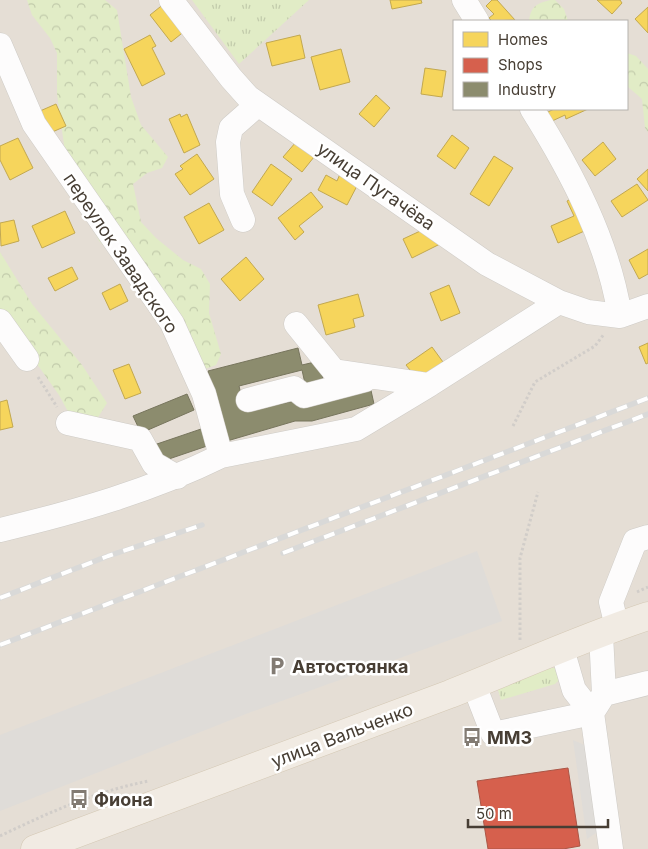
<svg xmlns="http://www.w3.org/2000/svg" width="648" height="849" font-family="Inter,sans-serif">
<defs>
<pattern id="grass-tufts" width="24" height="20" patternUnits="userSpaceOnUse" patternTransform="scale(1.25)"><rect width="24" height="20" fill="#e1ecc6"/><path d="M3 7l-1-3M5 7V3M7 7l1-3M15 17l-1-3M17 17v-4M19 17l1-3" fill="none" stroke="#c2cbab"/></pattern>
<pattern id="forest-crowns" width="20" height="18" patternUnits="userSpaceOnUse" patternTransform="scale(1.25)"><rect width="20" height="18" fill="#e1ecc6"/><path d="M2 6a3 3 0 1 1 6 0M12 15a3 3 0 1 1 6 0" fill="none" stroke="#c2cbab"/></pattern>
</defs>
<rect width="100%" height="100%" fill="#f0ede8"/>
<!-- residential -->
<path fill="#e5ded5" fill-rule="evenodd" d="M0 0H648V849H0ZM454 21H627V109H454Z"/>
<!-- grass -->
<path fill="url(#grass-tufts)" d="M192 0H309L239 64Z
M550 668H555L559 680 555 684 501 700 497 687Z"/>
<!-- forest -->
<path fill="url(#forest-crowns)" d="M27 0H105L117 10 131 97 141 125 168 157 162 168 147 173 133 184 141 222 156 238 183 260 201 269 210 284 209 313 221 354 216 365 205 369 116 259 99 241 84 210 65 152 57 94V53L50 38 32 15Z
M551 0H555L564 9 568 21H529C531 6 537 3 551 0Z
M627 53 636 56 648 69V132L645 128 642 99 627 86Z
M0 252 32 304 82 365 107 403 97 419H72L59 395 0 312Z"/>
<!-- parking -->
<path fill="#dfdcd8" d="M477 551 502 621 251 712 0 811V735Z
M573 740 587 746 599 831 587 839Z"/>
<!-- homes -->
<path fill="#f6d55c" stroke="#c2a850" d="M390 0H421L422 3 392 9Z
M492 0H497L515 20 492 21 489 18 494 14 486 6Z
M597 0H620L622 3 612 14Z
M165 3 186 30 171 42 150 15Z
M648 7V33L635 19Z
M150 35 156 46 152 48 165 74 142 86 124 49Z
M300 35 305 58 272 66 266 43Z
M341 49 350 82 320 90 311 57Z
M425 68 446 71 442 97 421 94Z
M376 95 390 108 374 127 359 114Z
M56 104 66 126 50 133 40 111Z
M554 109H588L566 119 565 115 550 122 546 113Z
M180 114 181 117 187 114 200 145 184 153 169 119Z
M452 135 469 148 455 169 437 156Z
M18 138 33 168 10 180 0 160V146Z
M296 142 314 157 302 172 283 157Z
M603 142 616 159 595 176 582 160Z
M197 154 214 179 190 195 175 174 183 169 180 166Z
M494 156 513 168 489 206 470 194Z
M271 164 292 179 272 206 252 192Z
M648 169V191L637 179Z
M340 174 358 184 347 205 318 190 326 175 337 181Z
M637 184 648 200 622 217 611 201Z
M311 192 323 207 299 226 304 232 295 240 278 218Z
M577 196 591 228 558 243 551 226 574 216 567 201Z
M209 203 224 230 199 244 184 217Z
M65 211 75 233 42 248 32 226Z
M14 220 19 241 1 246 0 223Z
M431 226 440 244 412 258 403 239Z
M648 249V274L639 279 629 260Z
M246 257 264 279 240 301 221 279Z
M72 267 78 279 55 291 48 278Z
M120 284 128 301 110 310 102 293Z
M449 285 460 313 441 321 430 293Z
M358 294 364 316 353 319 355 327 326 335 318 305Z
M648 343V363L646 364 639 347Z
M432 347 443 362 418 380 406 365Z
M129 364 141 393 125 399 113 370Z
M7 400 13 427 0 430V402Z"/>
<!-- shops -->
<path fill="#d6604d" stroke="#ab5646" d="M568 768 580 846 563 849H488L477 781Z"/>
<!-- industry -->
<path fill="#8c8c6e" stroke="#77755d" d="M298 348 302 365 319 361 324 384 306 388 302 370 239 386 245 411 370 386 374 404 312 421H295L227 441 208 371Z
M187 394 194 410 141 433 133 416Z
M204 428 210 445 160 462 154 445Z"/>
<g fill="none" stroke-linecap="round" stroke-linejoin="round">
<!-- minor casing -->
<g stroke="#cecbc6" stroke-width="25">
<path id="minor" d="M171 0 231 78 248 97 487 264 559 302 588 312 620 316 648 306
M464 0 477 21
M0 45 34 124 172 323 204 394 221 456 356 429 429 385
M532 109C572 173 608 241 620 316
M243 220 232 194 228 142 231 128 256 106 248 97
M0 321 27 359
M296 324 334 371 429 385 559 302
M248 400 294 388 304 396 365 380
M68 423 140 439 154 464 177 477
M0 530C76 512 150 491 221 456
M617 627 611 602 635 541 648 537
M562 649 574 690 592 713 611 849
M474 685 493 734 592 713 604 694 601 634
M604 694 648 683"/>
</g>
<!-- major casing -->
<g stroke="#d4c8b4" stroke-width="29">
<path id="major" d="M35 849C174 798 312 746 450 694 516 668 581 638 648 616"/>
</g>
<!-- path -->
<path stroke="#d1cdc9" stroke-width="3" stroke-dasharray="2.5 2.5" stroke-linecap="butt" d="M38 377 57 407
M513 426 535 382 595 346 604 334
M637 592 648 587
M520 640V558L538 492
M0 836C48 813 96 791 149 781"/>
<!-- minor -->
<use href="#minor" stroke="#fdfcfc" stroke-width="24"/>
<!-- major -->
<use href="#major" stroke="#f1ebe3" stroke-width="28"/>
<!-- rail casing -->
<g stroke="#d9d9d8" stroke-width="5.5">
<path id="rail" d="M283 553 648 414
M0 598 108 556 202 525
M0 645 648 398"/>
</g>
<!-- rail -->
<use href="#rail" stroke="#fff" stroke-width="4" stroke-dasharray="11" stroke-linecap="butt"/>
</g>
<!-- icons -->
<defs>
<g id="parking-bare" transform="scale(1.5)"><path d="M-3.5-5.5H1a3.5 3.5 0 0 1 0 7H-1V5.5H-3.5ZM-1-3.4V-.6H.8a1.4 1.4 0 0 0 0-2.8Z" fill="#827b73" stroke="#fff" stroke-width="2.5" paint-order="stroke"/></g>
<g id="bus-bare" transform="scale(1.5)"><path d="M-5-6H5V4H4V6H2V4H-2V6H-4V4H-5ZM-3.5-4V0h7V-4ZM-3.5 1.2v1.5H-2V1.2ZM2 1.2v1.5H3.5V1.2Z" fill="#827b73" stroke="#fff" stroke-width="2.5" paint-order="stroke"/></g>
</defs>
<g fill-rule="evenodd">
<use href="#parking-bare" x="277" y="666"/>
<use href="#bus-bare" x="472" y="737"/>
<use href="#bus-bare" x="79" y="799"/>
</g>
<g text-anchor="middle" dominant-baseline="central" stroke-width="5" stroke-linejoin="round" paint-order="stroke">
<!-- street labels -->
<g font-size="18" fill="#473e34" stroke="#fff">
<text transform="translate(376 186) rotate(35)">улица Пугачёва</text>
<text transform="translate(121 253) rotate(56)">переулок Завадского</text>
<text transform="translate(342 735) rotate(-21)">улица Вальченко</text>
</g>
<!-- poi labels -->
<g font-size="18" font-weight="bold" fill="#473e34" stroke="#fff" text-anchor="start">
<text x="292" y="666">Автостоянка</text>
<text x="487" y="737">ММЗ</text>
<text x="94" y="799">Фиона</text>
</g>
</g>
<!-- legend -->
<rect x="453" y="20" width="175" height="90" fill="#ffffff" stroke="#b5b2ae"/>
<rect x="463" y="32" width="25" height="15" fill="#f6d55c" stroke="#b5b2ae"/>
<text x="498" y="45" font-size="15" fill="#473e34">Homes</text>
<rect x="463" y="58" width="25" height="15" fill="#d6604d" stroke="#b5b2ae"/>
<text x="498" y="70" font-size="15" fill="#473e34">Shops</text>
<rect x="463" y="82" width="25" height="15" fill="#8c8c6e" stroke="#b5b2ae"/>
<text x="498" y="95" font-size="15" fill="#473e34">Industry</text>
<!-- scale -->
<path d="M468 819v8h140v-8" fill="none" stroke="#473e34" stroke-width="2.5"/>
<text x="476" y="819" font-size="15" fill="#473e34" stroke="#ffffff" stroke-width="4" paint-order="stroke">50 m</text>
</svg>
